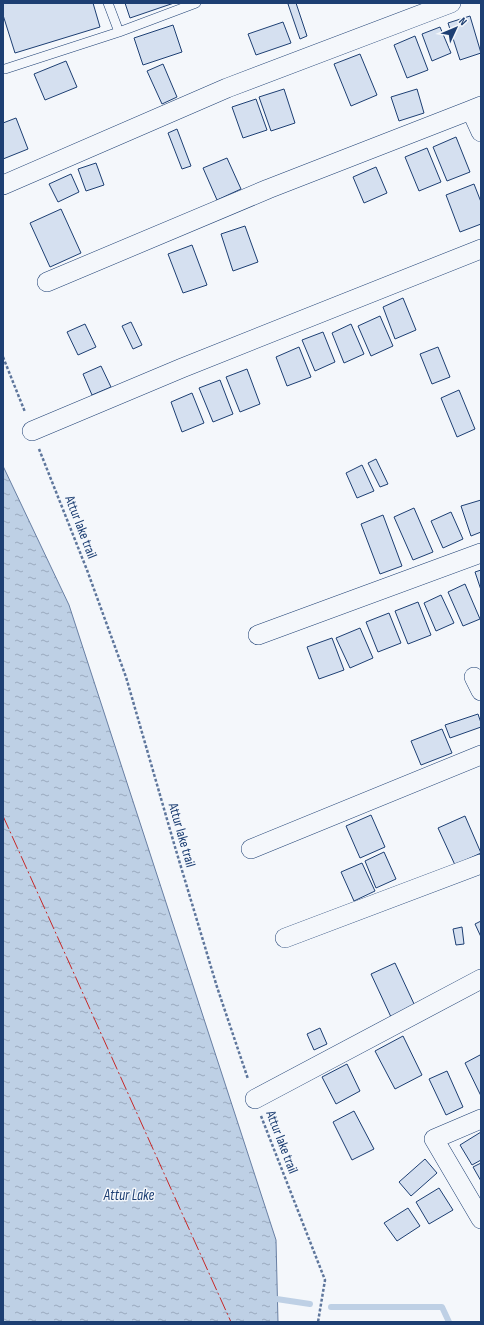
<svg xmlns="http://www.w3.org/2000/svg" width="484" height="1325" font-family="'Sofia Sans Condensed',sans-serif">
<defs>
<pattern id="water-ripples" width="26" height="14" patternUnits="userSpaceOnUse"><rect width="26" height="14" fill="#bed0e5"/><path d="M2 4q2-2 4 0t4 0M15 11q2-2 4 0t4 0" fill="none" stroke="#9aaabe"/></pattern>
</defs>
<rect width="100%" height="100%" fill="#f4f7fb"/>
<!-- water -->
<path fill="url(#water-ripples)" stroke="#687fa3" d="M3 466 69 605 276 1240 278 1322H3Z"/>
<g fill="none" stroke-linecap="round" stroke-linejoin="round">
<!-- stream -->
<path stroke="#bed0e5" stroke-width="6" d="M270 1298 310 1304
M331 1307H442L449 1322"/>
</g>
<!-- building -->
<path fill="#d5e0f0" stroke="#1d3f73" d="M3 3H93L100 27 15 53 3 15Z
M125 3H174L130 18Z
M290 3H296L307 36 300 39 288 4Z
M470 16 481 53 460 60 448 23Z
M283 22 291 43 256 55 248 34Z
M173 25 182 52 143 65 134 38Z
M440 27 451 53 432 61 422 34Z
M415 36 428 70 407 78 394 45Z
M360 54 377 95 351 106 334 64Z
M66 61 77 87 45 100 34 74Z
M163 64 177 97 162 104 147 71Z
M284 89 295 123 271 131 259 97Z
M417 89 424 113 399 121 391 97Z
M256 99 267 130 243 138 232 107Z
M16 118 28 149 3 159V123Z
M177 129 191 166 182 169 168 133Z
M456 137 470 172 447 181 433 147Z
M427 148 441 182 419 191 405 157Z
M227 158 241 189 217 200 203 168Z
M96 163 104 185 86 191 78 169Z
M376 167 387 193 364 203 353 177Z
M71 174 79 192 58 202 49 184Z
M474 184 481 202V224L460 232 446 195Z
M61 209 81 253 50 267 30 223Z
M245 226 258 262 233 271 221 234Z
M192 245 207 285 183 293 168 254Z
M403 298 416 330 395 339 383 307Z
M380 316 393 346 371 356 358 326Z
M131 322 142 345 133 349 122 326Z
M85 324 96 347 78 355 67 332Z
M351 324 364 354 344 363 332 333Z
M323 332 335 362 315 371 302 340Z
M299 347 311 377 287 386 276 357Z
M438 347 450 377 432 384 420 354Z
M101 366 111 387 92 395 83 374Z
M247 369 260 404 240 412 226 377Z
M220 380 233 414 213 422 199 388Z
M459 390 475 429 457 437 441 398Z
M192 393 204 423 182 432 171 402Z
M376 459 388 484 380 487 368 463Z
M362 465 374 491 357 498 346 473Z
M481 500V532L471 536 461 506Z
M414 508 433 552 413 560 394 517Z
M451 512 463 539 443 548 431 521Z
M383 515 402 566 380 574 361 524Z
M481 570V590L475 572Z
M465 584 480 619 463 626 448 592Z
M441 595 454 623 436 631 424 603Z
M418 602 431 635 408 644 395 611Z
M389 613 401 643 378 652 366 622Z
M360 628 373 658 350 668 336 638Z
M332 638 344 670 319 679 307 647Z
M478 714 481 723V727L450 738 445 725Z
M442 729 452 753 421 765 411 741Z
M371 815 385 847 360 858 346 826Z
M465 816 481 853 455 865 438 828Z
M384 852 396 879 376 888 365 861Z
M362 863 375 891 354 901 341 872Z
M481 921V937L475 924Z
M462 927 464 944 456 945 453 929Z
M395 963 415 1006 391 1017 371 974Z
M320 1028 327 1044 314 1050 307 1034Z
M403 1036 422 1075 395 1089 375 1051Z
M480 1055 481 1057V1096L465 1063Z
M347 1064 360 1091 336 1104 322 1077Z
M447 1071 463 1107 446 1115 429 1079Z
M354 1111 374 1149 352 1160 333 1122Z
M481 1132V1160L472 1165 460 1145Z
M425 1159 437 1173 411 1196 399 1182Z
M481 1163V1181L473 1167Z
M439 1188 453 1210 429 1224 416 1202Z
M408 1208 420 1226 397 1241 384 1223Z"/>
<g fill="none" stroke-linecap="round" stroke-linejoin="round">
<!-- lane casing -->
<g stroke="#1d3f73" stroke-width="10">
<path id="lane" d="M108 3 119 32
M5 69 119 32 196 3"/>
</g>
<!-- street casing -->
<g stroke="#1d3f73" stroke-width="20">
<path id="street" d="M481 106 471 110 481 132
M3 185 227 88 451 3
M47 282 268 189 471 110
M32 431 182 368 481 249
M258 635 481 553
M474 677 481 691
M251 849 481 755
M285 938 481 864
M255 1099 481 979
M481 1119 434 1139 481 1219"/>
</g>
<!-- path -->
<path stroke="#5e769c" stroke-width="2.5" stroke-dasharray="3 2" stroke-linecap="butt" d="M3 357 25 412
M39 449 87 570 126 677 175 847 217 987 248 1079
M261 1116 325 1280 318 1322"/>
<!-- lane -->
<use href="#lane" stroke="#f4f7fb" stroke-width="9"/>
<!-- street -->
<use href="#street" stroke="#f4f7fb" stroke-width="19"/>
<!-- power -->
<path stroke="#c62828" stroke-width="1" stroke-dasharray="14 3 2 3" stroke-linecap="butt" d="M3 816 231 1322"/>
</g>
<g text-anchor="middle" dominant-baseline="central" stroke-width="3" stroke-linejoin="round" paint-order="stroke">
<!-- street labels -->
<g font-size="14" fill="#1d3f73" stroke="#f4f7fb">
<text transform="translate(81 527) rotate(69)">Attur lake trail</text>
<text transform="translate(182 835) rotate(74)">Attur lake trail</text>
<text transform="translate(282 1142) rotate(69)">Attur lake trail</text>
</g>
<!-- water labels -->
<g font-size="15" font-style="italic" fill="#1d3f73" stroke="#f4f7fb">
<text x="129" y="1195">Attur Lake</text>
</g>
</g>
<!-- border -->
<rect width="484" height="1325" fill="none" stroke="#1d3f73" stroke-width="8"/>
<!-- north arrow -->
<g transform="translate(456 28) rotate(46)" stroke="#f4f7fb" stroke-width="3" paint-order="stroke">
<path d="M0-3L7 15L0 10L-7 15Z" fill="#1d3f73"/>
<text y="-6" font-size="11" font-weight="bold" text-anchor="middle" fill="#1d3f73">N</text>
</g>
</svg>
